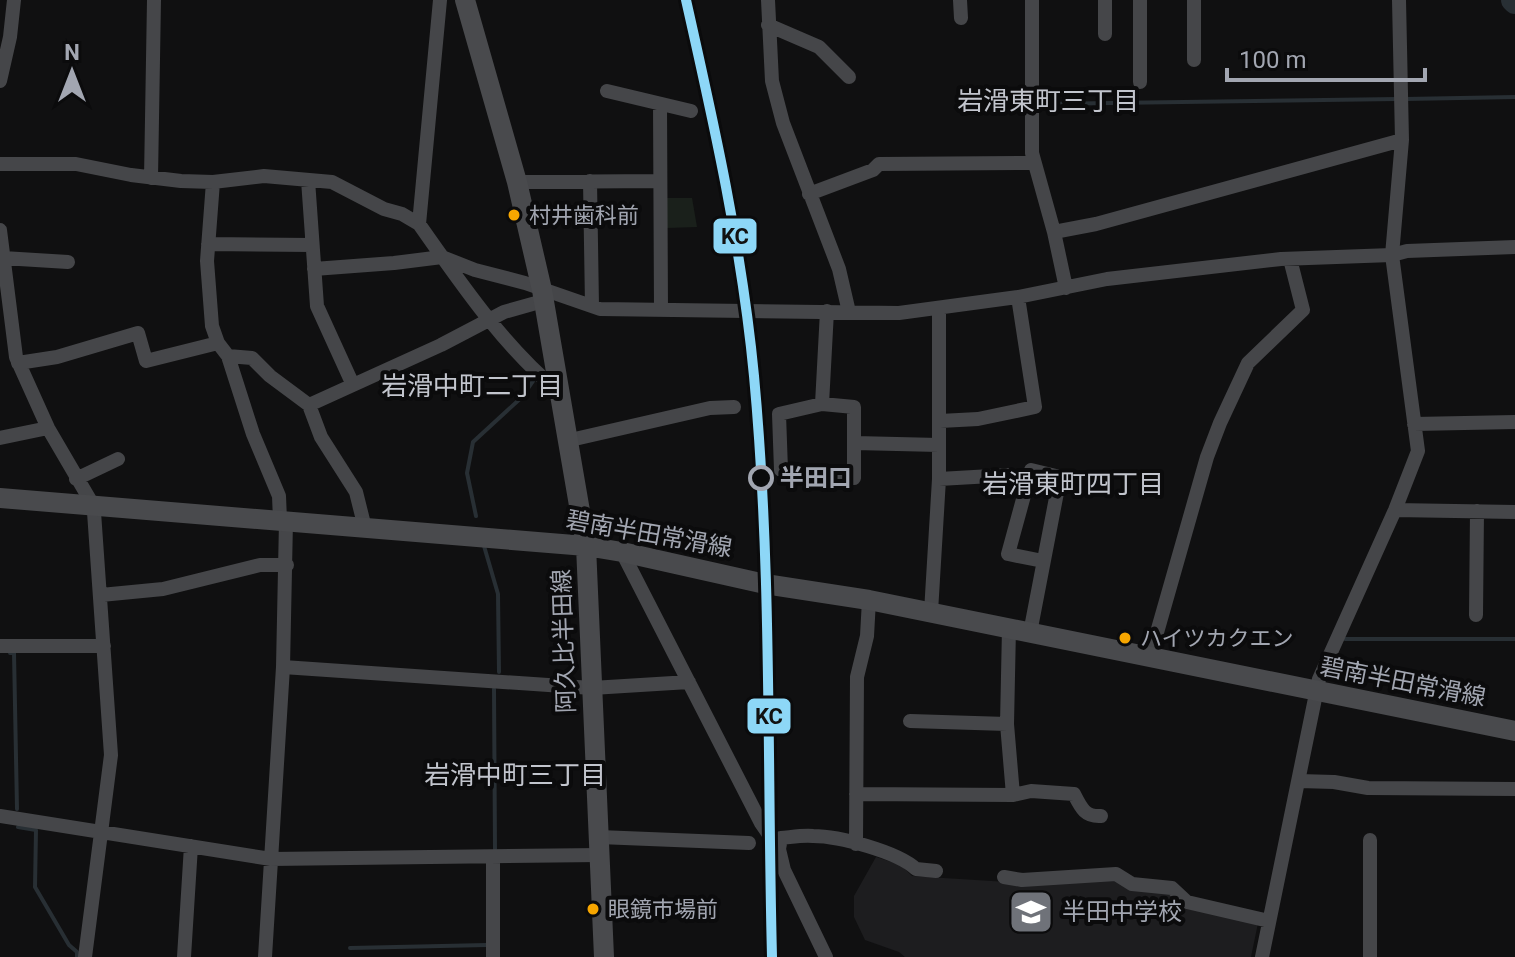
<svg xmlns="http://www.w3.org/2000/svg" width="1515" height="957" font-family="Roboto,'Noto Sans JP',sans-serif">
<rect width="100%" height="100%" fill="#101011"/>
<!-- built -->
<path fill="#1d1d1f" d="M876 857 901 865 912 876 1007 882 1112 879 1173 894 1258 923 1251 957H905L899 952 865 940 854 917V896Z"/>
<!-- green -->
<path fill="#1a201b" d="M667 198H692L697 227 667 228Z"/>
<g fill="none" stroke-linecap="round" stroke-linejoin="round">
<!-- stream -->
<path stroke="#282f34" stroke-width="4" d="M1405 99 1515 97
M1040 104 1397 99
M476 516 467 473 473 442 522 397 535 378
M484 546 498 594 499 672
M1345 639H1515
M10 653H14L17 809
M494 689 495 849
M18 827 36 830 35 887 69 945 77 952V957
M350 948 487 945"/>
<!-- river -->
<path stroke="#282f34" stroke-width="24" d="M1513 0 1515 2"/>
<!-- street -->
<path stroke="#454649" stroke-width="14" d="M768 0 772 81 783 123 839 269 849 312
M960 0 961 18
M1032 0V153L1054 232 1066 288
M1105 0V34
M1194 0V60
M768 25 819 47 849 77
M0 81 10 37 14 0
M1140 82V0
M607 91 691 111
M660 105 661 310
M0 164H76L131 175 181 181 213 182 264 176 332 182 384 209 402 214 419 224C460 282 503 346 559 392
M151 178 154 0
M308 180 317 306 353 385
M590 181 592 306
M213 182 207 261 212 326 218 343 228 356 253 434 279 496 280 520
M517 182 660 181
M809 194 873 170 879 164 1034 163
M419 224 440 0
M0 230 16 357 48 428 93 505 94 512 111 755 85 957
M1054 232 1096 224 1402 140
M208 244 312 245
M3 258 68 262
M314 269 394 263 442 257 475 270 525 283 600 309 899 313 1018 297 1107 279 1281 259 1392 255 1407 251 1515 247
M228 356 252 358 270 376 309 405 321 437 356 492 365 528
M18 363 57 357 138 333 146 361 218 343
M822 404 779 414 781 470 854 478V407L822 404 827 311
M309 405 441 345 504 312 543 301
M940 421 978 419 1035 407 1018 297
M1414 424 1515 422
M0 438 48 428
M566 441 710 408 734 407
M855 443 939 445
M76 479 118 459
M939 479 1009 475
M1395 510 1515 512
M622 552 761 823 779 849 784 870 826 957
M101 595 163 589 260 565H287
M931 612 939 479V308
M1476 615 1477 511
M1009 628 1007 724 1013 795
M1030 633 1060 477 1031 470 1008 554 1043 561
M0 646H104
M1150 657 1207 457 1220 423 1248 363 1303 310 1290 259
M283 667 592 688 689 682
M910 721 1007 724
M1299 781 1334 782 1368 788 1515 789
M856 794 1013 795 1031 791 1074 794C1081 808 1085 817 1101 816
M0 816 271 859 600 855
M599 837 749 843
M1370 840V957
M856 844 857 677 867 636 869 600
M779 849 781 838C792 837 803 835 813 836 839 836 898 852 916 869L936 871
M493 857V957
M1004 877 1022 880 1116 874 1132 884 1172 888 1187 902 1269 921
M184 957 191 846
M265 957 283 667 286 521
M1262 957 1319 679 1395 510 1418 451 1392 255 1402 140 1399 0"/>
<!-- secondary -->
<path stroke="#494a4d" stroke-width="20" d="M465 0 517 182 542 290 586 546 604 957
M0 498 586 546 622 552 765 584 869 600 1515 731"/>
<!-- rail-1 casing -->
<g stroke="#0b0b0c" stroke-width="16">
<path id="rail-1" d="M686 0C714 124 742 249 754 376 772 569 767 763 772 957"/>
</g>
<!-- rail-1 -->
<use href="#rail-1" stroke="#8dd7f7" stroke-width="10"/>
</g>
<!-- icons -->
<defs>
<g id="school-square" transform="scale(2.3)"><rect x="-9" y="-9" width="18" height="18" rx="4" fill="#6f7279" stroke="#0b0b0c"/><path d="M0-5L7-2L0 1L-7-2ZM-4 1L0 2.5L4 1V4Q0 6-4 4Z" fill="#fff"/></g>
</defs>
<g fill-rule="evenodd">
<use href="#school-square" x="1031" y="912"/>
</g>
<!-- markers -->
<g fill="#f7a600" stroke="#0b0b0c" stroke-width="3">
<circle cx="514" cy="215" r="7"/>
<circle cx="1125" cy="638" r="7"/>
<circle cx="593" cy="909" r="7"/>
</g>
<circle fill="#0b0b0c" stroke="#a2a6b1" stroke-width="4" cx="761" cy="478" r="11"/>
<g text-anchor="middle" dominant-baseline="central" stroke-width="8" stroke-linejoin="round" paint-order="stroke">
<!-- bus labels -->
<g font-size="22" fill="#a2a6b1" stroke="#0b0b0c" text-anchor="start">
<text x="529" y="215">村井歯科前</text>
<text x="1140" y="638">ハイツカクエン</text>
<text x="608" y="909">眼鏡市場前</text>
</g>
<!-- stop labels -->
<g font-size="24" font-weight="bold" fill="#a2a6b1" stroke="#0b0b0c" text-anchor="start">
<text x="780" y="478">半田口</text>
</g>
<!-- street labels -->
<g font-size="24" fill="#a2a6b1" stroke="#0b0b0c">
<text transform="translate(649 534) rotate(10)">碧南半田常滑線</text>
<text transform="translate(564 641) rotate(-92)">阿久比半田線</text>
<text transform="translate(1403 682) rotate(11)">碧南半田常滑線</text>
</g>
<!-- poi labels -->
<g font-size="24" fill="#a2a6b1" stroke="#0b0b0c" text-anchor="start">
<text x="1062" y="912">半田中学校</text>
</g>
<!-- neighbourhood labels -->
<g font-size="26" fill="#c2c5cd" stroke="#0b0b0c">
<text x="1048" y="101">岩滑東町三丁目</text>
<text x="472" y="386">岩滑中町二丁目</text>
<text x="1073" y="484">岩滑東町四丁目</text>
<text x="515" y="775">岩滑中町三丁目</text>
</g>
</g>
<g stroke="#0b0b0c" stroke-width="3">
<rect x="712" y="217" width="46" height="38" rx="8" fill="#8dd7f7"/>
<rect x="746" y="697" width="46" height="38" rx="8" fill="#8dd7f7"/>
</g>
<g font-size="22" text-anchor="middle" font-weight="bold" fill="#111">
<text x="735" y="244">KC</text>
<text x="769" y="724">KC</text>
</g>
<!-- north arrow -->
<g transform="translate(72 72)" stroke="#0b0b0c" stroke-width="6" paint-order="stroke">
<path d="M0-6L14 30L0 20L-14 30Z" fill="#a2a6b1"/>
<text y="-12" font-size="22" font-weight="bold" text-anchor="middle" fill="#a2a6b1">N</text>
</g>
<!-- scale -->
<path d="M1227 68v12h198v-12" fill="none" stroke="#a2a6b1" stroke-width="4"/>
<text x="1239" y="68" font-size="24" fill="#a2a6b1" stroke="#0b0b0c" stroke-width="6" paint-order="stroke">100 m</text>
</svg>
